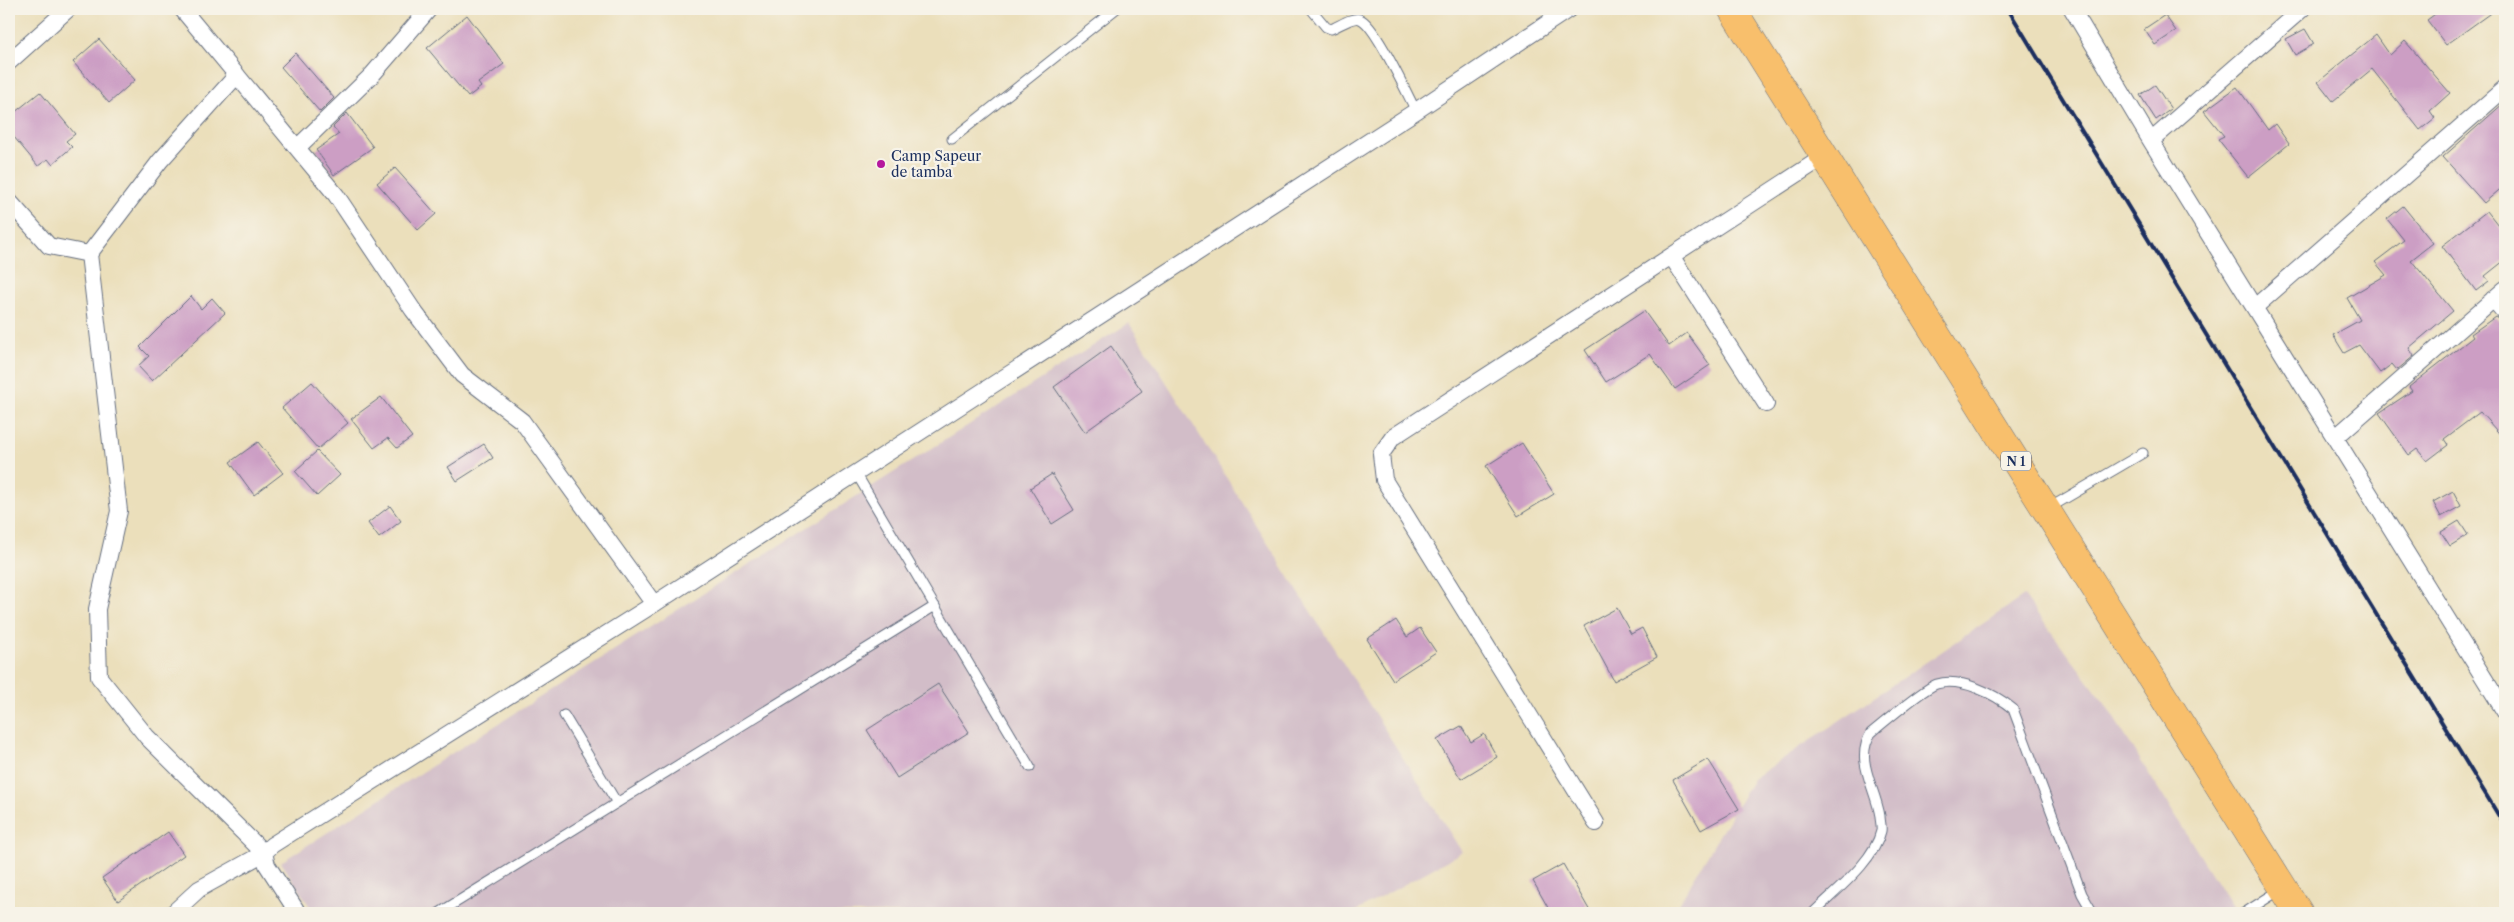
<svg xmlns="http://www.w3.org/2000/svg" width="2514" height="922" font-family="'Libre Caslon Text',serif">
<rect width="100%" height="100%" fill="#f7f3e8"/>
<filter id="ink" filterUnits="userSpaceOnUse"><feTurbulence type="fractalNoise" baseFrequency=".02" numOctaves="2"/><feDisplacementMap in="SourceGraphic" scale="10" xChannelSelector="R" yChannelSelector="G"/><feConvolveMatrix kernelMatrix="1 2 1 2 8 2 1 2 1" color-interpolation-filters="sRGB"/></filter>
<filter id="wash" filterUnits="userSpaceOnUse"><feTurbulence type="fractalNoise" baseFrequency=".0096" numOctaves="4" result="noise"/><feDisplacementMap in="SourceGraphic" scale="20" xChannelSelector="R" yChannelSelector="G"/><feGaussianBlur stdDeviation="1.12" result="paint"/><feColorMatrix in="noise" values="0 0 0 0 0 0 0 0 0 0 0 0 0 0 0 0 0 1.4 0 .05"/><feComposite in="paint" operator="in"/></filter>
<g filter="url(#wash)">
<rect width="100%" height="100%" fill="#ebdfbb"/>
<!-- industrial -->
<path fill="#d2bdc8" d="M1129 323 1462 852 1353 913H314L281 862Z
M2024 596 2104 702 2236 913H1673L1753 779Z"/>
<g id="blocks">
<!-- building -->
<path fill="#cc9ec4" d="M2442 9H2496L2446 45 2427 20Z
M467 15 504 64 478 83 481 87 468 97 427 48Z
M2165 15 2176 31 2155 45 2144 29Z
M2305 29 2314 44 2295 55 2286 39Z
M2376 35 2390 55 2405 41 2450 93 2430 111 2435 118 2420 130 2372 69 2333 101 2318 82Z
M99 39 135 80 109 103 73 62Z
M295 53 334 98 320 112 281 67Z
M2155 85 2171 109 2156 120 2140 95Z
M2237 87 2268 130 2275 124 2289 144 2248 177 2218 139 2224 136 2204 111Z
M40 92 75 134 66 141 72 147 52 164 48 159 38 166 9 131V117Z
M2505 102V185L2484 203 2443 157Z
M347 113 373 147 334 175 316 150 339 134 333 127Z
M395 168 436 214 418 230 377 183Z
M2403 206 2433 243 2411 260 2453 311 2409 348 2414 356 2397 370 2392 364 2380 373 2359 345 2344 353 2333 335 2360 320 2347 298 2386 275 2375 262 2404 240 2387 219Z
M2487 211 2505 234V260L2485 276 2489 281 2476 291 2442 246Z
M191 296 201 309 212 298 225 313 152 381 138 366 149 356 140 347Z
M1644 311 1669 346 1687 333 1710 365 1675 389 1650 354 1606 382 1585 350Z
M2495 317 2505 323V440L2480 412 2444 439 2448 445 2427 461 2417 449 2409 455 2379 413 2412 391 2409 387 2473 337 2471 334Z
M1111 346 1142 391 1085 432 1054 387Z
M312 382 348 423 318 449 282 408Z
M381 397 412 437 397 448 388 438 374 448 351 419Z
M258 442 283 473 254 495 230 462Z
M1522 443 1554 494 1518 516 1486 466Z
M484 444 493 458 457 481 448 467Z
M317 451 340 475 317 496 295 471Z
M1052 474 1074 510 1052 524 1030 488Z
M2453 491 2461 506 2441 517 2433 502Z
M390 506 401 521 379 538 368 523Z
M2459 521 2468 535 2450 546 2441 532Z
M1617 608 1631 634 1642 628 1657 657 1614 681 1584 626Z
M1396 620 1407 637 1420 628 1436 652 1393 680 1367 639Z
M938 684 969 732 897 778 867 730Z
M1461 726 1471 742 1484 734 1497 757 1461 779 1437 740Z
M1708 759 1739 809 1701 830 1673 780Z
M168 832 184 855 118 901 102 878Z
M1563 864 1591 913H1551L1533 881Z"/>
</g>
</g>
<g filter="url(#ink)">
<use href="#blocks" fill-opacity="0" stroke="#646d7f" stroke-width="1"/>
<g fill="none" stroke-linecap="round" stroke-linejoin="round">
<!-- service casing -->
<g stroke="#646d7f" stroke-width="11">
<path id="service" d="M1311 9 1326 27 1331 29C1339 26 1353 16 1360 19 1375 24 1407 94 1416 111
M952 139 1116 9
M856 473 1030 767
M2049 508 2143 453
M564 715 617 803
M439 913 935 606
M1813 913C1835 891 1874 862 1881 831 1882 827 1880 821 1880 816 1875 786 1854 760 1871 733 1883 723 1926 687 1937 684 1961 677 1995 694 2013 709L2082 894 2093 913
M2244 913 2280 890"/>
</g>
<!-- minor casing -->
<g stroke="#646d7f" stroke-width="18">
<path id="minor" d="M182 9 336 195 413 310 462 375 522 421 654 604
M2072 9 2151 141 2505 712
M9 62 68 9
M2151 141 2302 9
M297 148 372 75 429 9
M9 201 49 246 89 254
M1672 257 1766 404
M2493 299 2505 313
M2255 307 2505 88
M2336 437 2505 289
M1596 823 1384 480 1381 454 1393 437 1825 156
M173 913 199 889 264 853 147 737 99 677 97 609 119 511 89 254 160 161 237 75
M298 913 267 865 264 853 272 845 654 604 1416 111 1569 9"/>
</g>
<!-- trunk casing -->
<g stroke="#646d7f" stroke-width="29">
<path id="trunk" d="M1732 9 2299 913"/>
</g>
<!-- service -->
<use href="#service" stroke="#fff" stroke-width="9"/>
<!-- minor -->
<use href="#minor" stroke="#fff" stroke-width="16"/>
<!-- trunk -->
<use href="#trunk" stroke="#f8bf6c" stroke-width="28"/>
<!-- rail -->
<path stroke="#1b2f5e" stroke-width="4" d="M2008 9 2505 826"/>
</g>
</g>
<!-- markers -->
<circle fill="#b5179e" stroke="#f7f3e8" stroke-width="2" cx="881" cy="164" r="5"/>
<g text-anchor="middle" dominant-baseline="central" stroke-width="4.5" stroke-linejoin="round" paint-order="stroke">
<!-- shield labels -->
<rect fill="#f7f3e8" stroke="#5d6a87" stroke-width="1" x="2001" y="451.5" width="30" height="19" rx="4"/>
<g font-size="12" font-weight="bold" fill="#1b2f5e">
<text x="2016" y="461">N 1</text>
</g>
<!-- poi labels -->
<g font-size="14" fill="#1b2f5e" stroke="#f7f3e8" text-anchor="start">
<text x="891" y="156">Camp Sapeur<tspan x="891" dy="16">de tamba</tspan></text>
</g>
</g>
<!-- margin -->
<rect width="2514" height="922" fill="none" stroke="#f7f3e8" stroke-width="30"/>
</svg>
